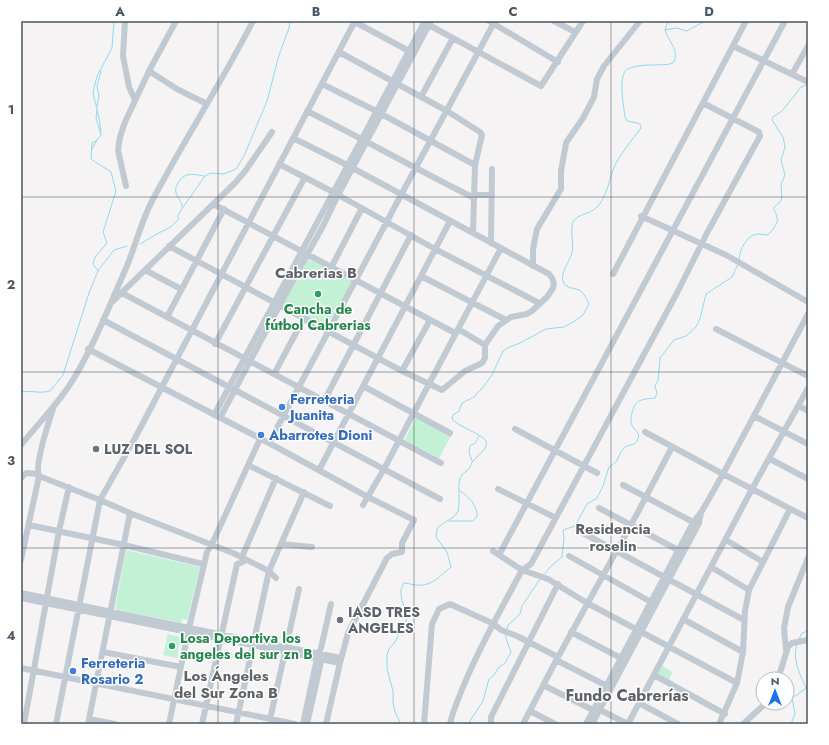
<svg xmlns="http://www.w3.org/2000/svg" width="829" height="745" font-family="Jost,sans-serif">
<rect width="100%" height="100%" fill="#f5f3f3"/>
<!-- green -->
<path fill="#c3f1d5" d="M305 257 355 281 324 329 282 306Z
M416 417 451 436 439 458 405 440Z
M126 550 200 567 187 620 182 619 181 623 115 609Z
M168 634 181 637 177 658 163 655Z
M662 666 673 672 669 680 658 674Z"/>
<g fill="none" stroke-linecap="round" stroke-linejoin="round">
<!-- stream -->
<path stroke="#90daee" stroke-width="1" d="M665 30 676 28 687 31 705 21
M97 107 99 96 97 87 101 71
M97 110C99 118 101 126 101 134
M92 149 97 140
M182 207C182 201 178 199 176 193 175 189 176 186 178 183 184 172 193 174 204 176
M140 244C146 241 151 237 157 234 166 229 170 229 178 220V215L181 210 205 176 211 173 224 174 236 169 244 156 267 101 279 55 289 28 290 21
M739 259C740 250 746 235 758 234 761 234 765 235 768 235 772 230 779 224 777 217 776 212 773 211 774 207L780 202 782 198 781 184 785 175 781 160 785 147 783 137 772 120 773 117 782 111 801 87 806 85
M98 271 93 264 95 257 107 243 103 232 116 191 111 172 91 159 92 143 97 140 101 135 96 118 97 109 93 93 97 76 112 48 114 21
M21 392C31 390 40 394 50 391L63 375 89 293 98 271 114 250 127 246
M472 461 469 452 470 446 475 443 479 436
M449 521H472L477 517C478 507 469 496 460 491
M545 574 550 567 562 557 564 538 563 530 575 526 587 504 597 498 603 486 609 467C611 465 614 464 616 462 619 458 620 452 624 448 628 444 634 446 637 441 642 433 634 431 632 425 630 421 631 417 632 413 635 399 643 399 655 398L657 393C656 388 653 386 658 381L660 358 674 340 686 336 696 327 700 319 706 294 732 277 738 264
M808 602V620
M507 629 508 625 520 614 522 606 540 579
M799 639 802 633 808 631
M797 644C792 660 800 674 806 688
M401 724 395 712 393 702V691L387 669V655L389 649 395 642 407 619C406 607 396 595 404 583 408 583 412 585 417 585 431 587 441 575 451 567L447 552 436 537 437 529C443 521 454 520 458 511 461 500 456 481 462 475 464 472 467 471 469 469 471 466 471 463 473 461 477 456 489 448 486 441 482 434 457 426 452 419L453 415 459 411 462 403 474 397 484 386 492 375 503 351 507 348 520 343 546 329 564 327 575 321 583 315 589 304C587 300 585 295 581 291 575 287 566 290 563 281 560 273 570 261 572 253 574 243 570 231 573 222 577 214 590 214 596 208 608 197 609 177 616 163 623 150 632 140 641 128L640 124 637 123 627 121 625 117C624 107 617 73 628 69 636 65 647 65 656 65 662 64 668 66 674 62 679 50 669 42 665 30L668 21
M468 724 483 701 489 679 495 674 498 668 505 663 511 652 506 638V634
M791 724 795 714 792 698 808 687"/>
<!-- minor -->
<path stroke="#c1cad2" stroke-width="6" d="M125 21 123 56 129 87 135 100
M489 21 558 62
M554 21 575 32
M355 22 409 51
M429 25 541 86 583 21
M733 46 808 82
M339 52 447 111 480 132 482 135 475 165 473 233
M149 71 177 89 207 104
M792 74 808 46
M322 84 376 111 475 165
M421 97 453 38
M307 111C363 139 418 170 474 198
M279 164 333 192 435 249 539 303
M126 186 118 150 120 137 125 122 149 71 176 21
M474 195H492
M213 204 455 333
M641 216 726 255 808 302
M491 243 492 169
M169 246 402 371 442 390 465 371 482 363 485 358V345L498 326 511 317 527 314 532 311 547 297 553 288 554 284 552 278 549 274 347 165 293 138
M332 266 362 208
M533 266V249L537 229 561 189V171L566 143 583 118 594 97 597 79 604 66 640 21
M145 270 181 289
M613 274 746 21
M421 276 506 320
M122 293 441 463
M112 302 235 183 246 170 272 132
M167 317 224 209
M103 320 440 499
M458 329 485 345
M716 329 808 376
M215 344 305 177
M402 371 430 320
M274 374 304 318
M363 386 450 433
M324 401 411 235
M799 406 808 411
M214 415 425 21
M754 416 808 444
M220 418 293 280 323 226 338 195 431 21
M515 429 597 473
M645 432 723 474 808 518
M269 443 401 195 495 21
M21 445C37 425 55 407 69 386 92 351 110 304 127 266 136 244 141 222 152 201 184 140 222 82 253 21
M770 459 808 479
M248 465 330 506
M319 470 450 221
M39 476 100 500 130 513 233 553 269 571 276 578
M21 478 26 473 38 474
M623 485 693 522
M498 489 556 518
M363 505 384 469 501 248
M599 508 678 550
M29 525 124 545 203 564
M581 532 744 620
M726 540 763 562
M281 544 312 547
M493 551 522 570 548 579 587 603 737 683
M499 555 785 21
M569 556 651 602
M21 560 39 476C34 466 49 421 53 409
M711 567 749 590
M21 593 184 627 341 658
M21 598 340 663 348 633 387 558 392 554 402 552V543L414 520 368 497 269 443 88 349
M683 619 743 652
M571 632 621 658
M786 650 784 628 788 607 808 558
M103 652 181 667
M556 660 609 687
M21 668 295 724
M654 675 725 714
M778 679 788 647 792 643 808 640
M543 685 593 710
M639 703 678 724
M596 708 628 724
M530 711 555 724
M89 719 115 724
M24 724 59 531 69 487
M56 724 100 500 135 438 355 21
M88 724 130 513
M169 724 189 628 207 552 212 544 260 439
M202 724 237 564 243 562 242 557 276 478
M236 724 269 571 304 492
M269 724 299 589
M303 724 318 654 321 648 331 604
M307 724 322 657
M326 724 340 663
M424 724 432 624 439 609 450 604 494 624 501 630 517 636 558 657
M450 724C453 709 460 695 466 680 482 642 503 606 522 570L531 564 677 293 707 233 760 136 759 132 703 103
M491 724V717L558 584
M523 724 558 657 638 512 672 447
M586 724 694 521 702 511 723 474 808 314
M592 724 699 523 701 513
M628 724 752 489 808 388
M719 724 737 683 743 652 745 611 749 590 790 509
M743 724 766 703"/>
</g>
<!-- grid -->
<path fill="none" stroke="#4a5661" stroke-width="1" stroke-opacity="0.55" d="M218 21V724M414 21V724M611 21V724M21 197H808M21 372H808M21 548H808"/>
<!-- markers -->
<g fill="#2e9e5b" stroke="#fff" stroke-width="1.5">
<circle cx="318" cy="294" r="4"/>
<circle cx="172" cy="646" r="4"/>
</g>
<g fill="#3f7fe0" stroke="#fff" stroke-width="1.5">
<circle cx="282" cy="407" r="4"/>
<circle cx="261" cy="435" r="4"/>
<circle cx="73" cy="671" r="4"/>
</g>
<g fill="#6b7280" stroke="#fff" stroke-width="1.5">
<circle cx="96" cy="449" r="4"/>
<circle cx="340" cy="620" r="4"/>
</g>
<g text-anchor="middle" dominant-baseline="central" stroke-width="3" stroke-linejoin="round" paint-order="stroke">
<!-- leisure labels -->
<g font-size="14" font-weight="bold" fill="#27864d" stroke="#fff">
<text x="318" y="309">Cancha de<tspan x="318" dy="16">fútbol Cabrerias</tspan></text>
<text x="180" y="638" text-anchor="start">Losa Deportiva los<tspan x="180" dy="16">angeles del sur zn B</tspan></text>
</g>
<!-- shop labels -->
<g font-size="14" font-weight="bold" fill="#366cbe" stroke="#fff" text-anchor="start">
<text x="290" y="399">Ferreteria<tspan x="290" dy="16">Juanita</tspan></text>
<text x="269" y="435">Abarrotes Dioni</text>
<text x="81" y="663">Ferreteria<tspan x="81" dy="16">Rosario 2</tspan></text>
</g>
<!-- worship labels -->
<g font-size="14" font-weight="bold" fill="#5b616d" stroke="#fff" text-anchor="start">
<text x="104" y="449">LUZ DEL SOL</text>
<text x="348" y="612">IASD TRES<tspan x="348" dy="16">ANGELES</tspan></text>
</g>
<!-- neighbourhood labels -->
<g font-size="15" font-weight="bold" fill="#5f6368" stroke="#fff">
<text x="316" y="273">Cabrerias B</text>
<text x="613" y="529">Residencia<tspan x="613" dy="17">roselin</tspan></text>
<text x="226" y="676">Los Ángeles<tspan x="226" dy="17">del Sur Zona B</tspan></text>
</g>
<!-- quarter labels -->
<g font-size="16" font-weight="bold" fill="#5f6368" stroke="#fff">
<text x="627" y="695">Fundo Cabrerías</text>
</g>
</g>
<!-- border -->
<rect width="829" height="745" fill="none" stroke="#ffffff" stroke-width="44"/>
<!-- north arrow -->
<g transform="translate(775 691)"><circle r="19" fill="#ffffff" stroke="#b7bbc0"/>
<path d="M0-3L7 15L0 10L-7 15Z" fill="#1a73e8"/>
<text y="-6" font-size="11" font-weight="bold" text-anchor="middle" fill="#4a5661">N</text>
</g>
<rect x="22" y="22" width="785" height="701" fill="none" stroke="#4a5661" stroke-width="1.5"/>
<g font-size="13" text-anchor="middle" font-weight="bold" fill="#4a5661">
<text x="120" y="16">A</text>
<text x="316" y="16">B</text>
<text x="513" y="16">C</text>
<text x="709" y="16">D</text>
<text x="11" y="114">1</text>
<text x="11" y="289">2</text>
<text x="11" y="465">3</text>
<text x="11" y="640">4</text>
</g>
</svg>
